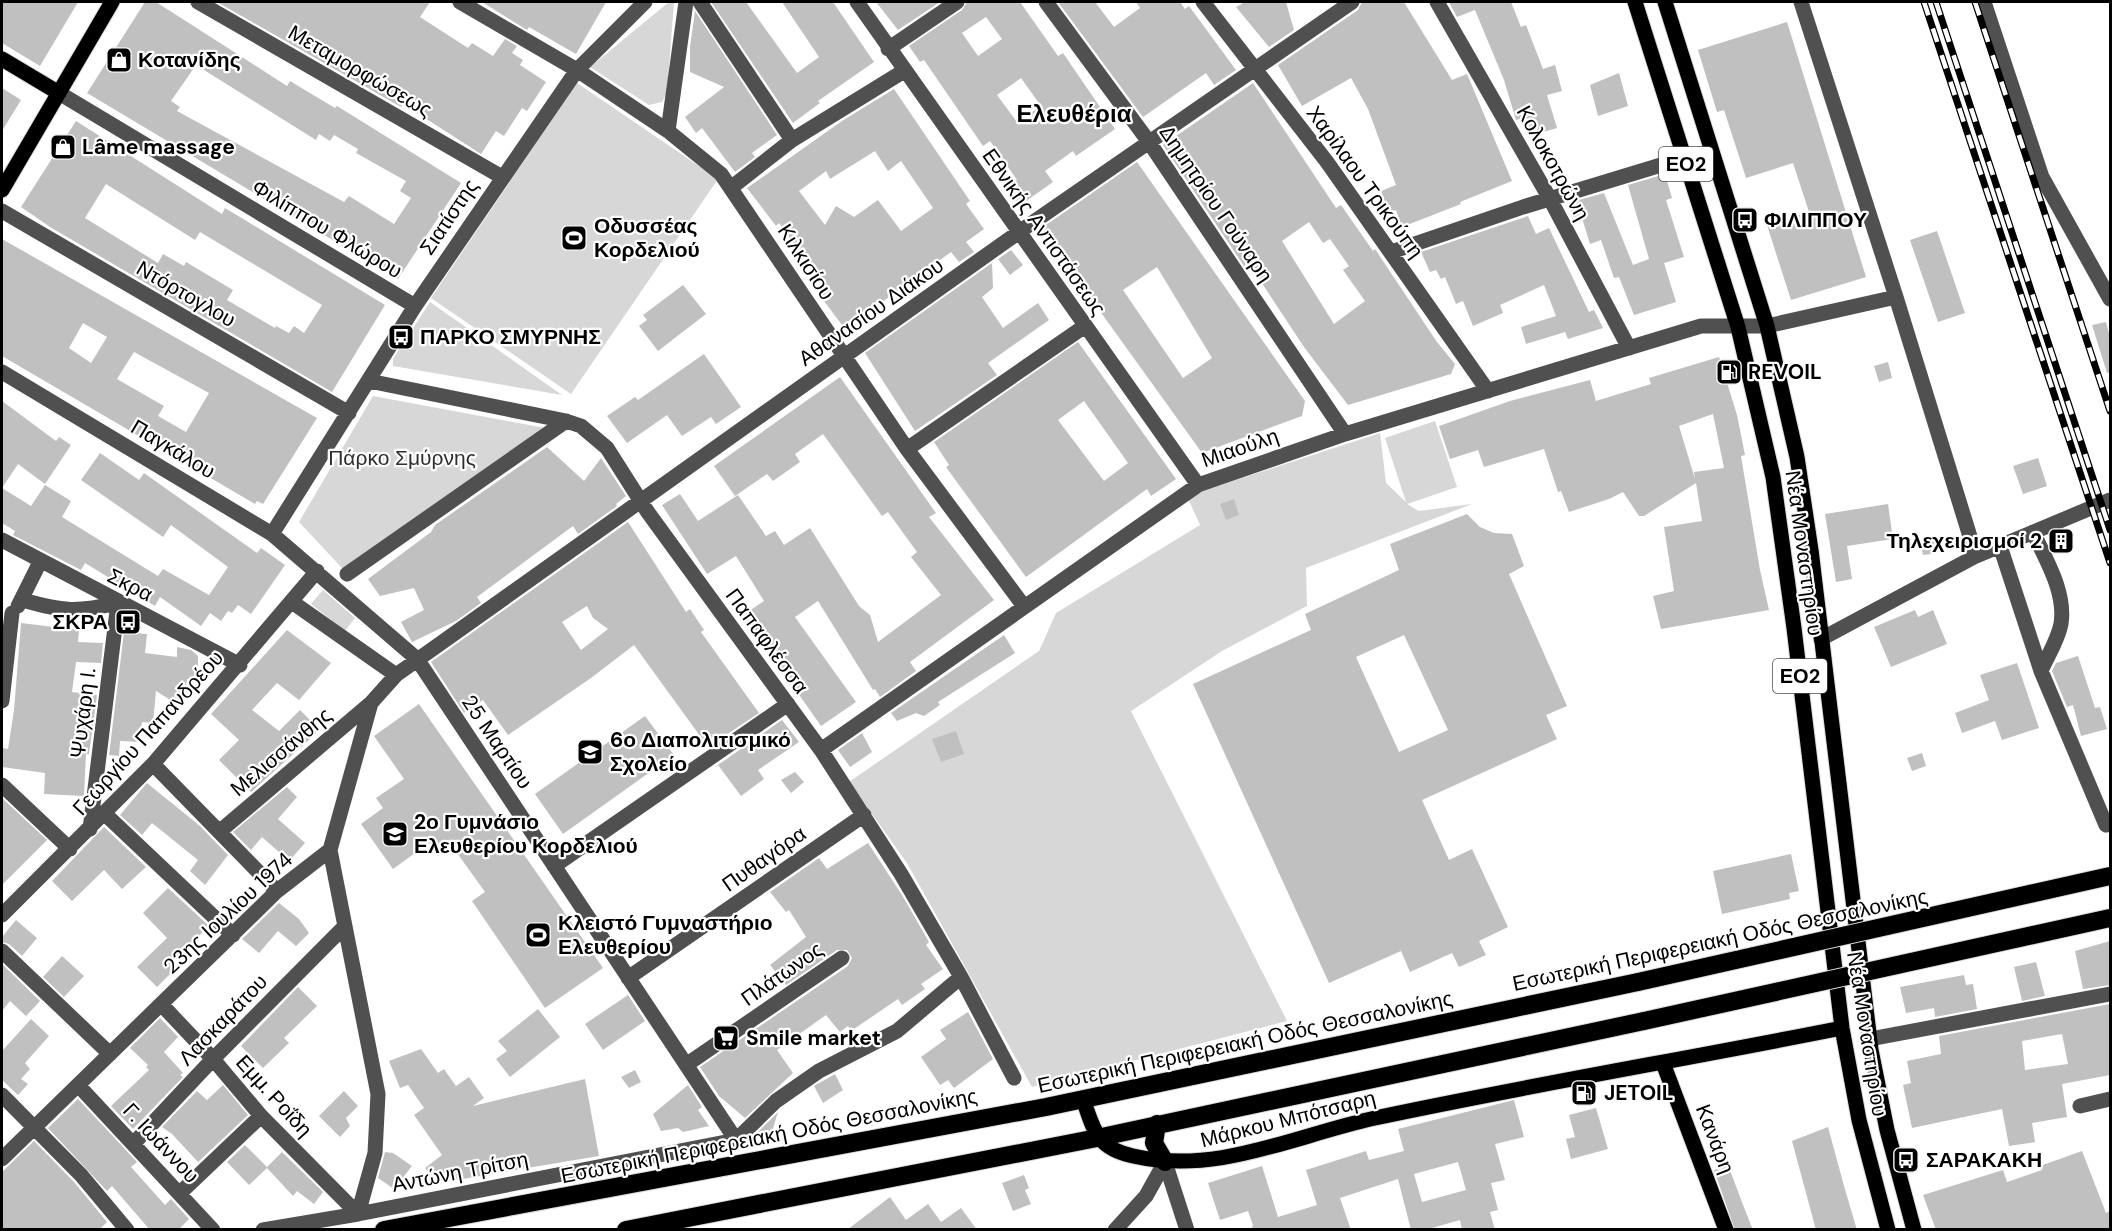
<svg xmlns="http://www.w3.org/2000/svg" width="2112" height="1231" font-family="'DM Sans',sans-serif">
<rect width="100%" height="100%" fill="#fff"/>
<!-- green -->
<path fill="#d7d7d7" d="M669 2H674L667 93 662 102 649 105 590 67Z
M577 83 718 179 571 394 431 298Z
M430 302 562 395 393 366V359Z
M373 396 545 428 342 568 299 522Z
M1435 421 1457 487 1407 504 1419 511 1472 504 1306 568 1307 606 1222 651 1131 711 1287 1021 1032 1087 907 863 849 782 1039 651 1056 613 1200 525 1187 496 1380 433 1386 483 1406 502 1385 438Z
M323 590 355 618 345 631 311 604Z"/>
<!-- building -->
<path fill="#c0c0c0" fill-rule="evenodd" d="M2 2H78L40 66 2 43Z
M145 2H156L287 86 290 81 335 108 337 106 461 183 398 279 87 93ZM196 65 316 140 319 134 330 141 334 135 358 149 356 153 406 181 400 191 411 198 394 224 349 196 344 202 177 111 180 107 171 101Z
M217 2H430L420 17 468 48 472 43 493 56 505 39 517 46 512 53 523 60 520 65 546 82 527 111 522 108 504 136 496 131 481 154 403 104 401 107Z
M482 2H606L576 54 529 27 527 30Z
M711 2H746L797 73 819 57 782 2H833L874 62 818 101 820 103 793 123Z
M876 2H940L898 30Z
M967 2H1020L1058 56 1063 53 1115 129 1076 156 1073 151 1045 171 1053 182 1019 206 1006 188 1017 180 990 141 983 146 924 60 920 62 909 46 962 10ZM986 17 1002 39 978 56 962 33ZM1021 78 1041 106 1017 122 997 95Z
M1058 2H1095L1114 27 1140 8 1136 2H1180L1185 9 1189 6 1236 70 1214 85 1206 73 1143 117Z
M1245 2H1286L1294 30 1269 47 1236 7Z
M1362 2H1404L1452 80 1467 74 1512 181 1460 202 1461 204 1402 227 1396 210 1389 213 1381 191 1396 185 1368 109 1351 78 1302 106 1278 65 1358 10Z
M1449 2H1511L1521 27 1526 25 1543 69 1555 65 1562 91 1547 95 1557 128 1529 136 1524 118 1516 120 1504 80 1475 10 1457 17Z
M695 11 777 135 752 153 755 157 735 172 702 128 696 133 685 117 724 87 690 72V47Z
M1787 22 1866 277 1791 300 1767 225 1809 212 1793 163 1746 178 1724 110 1717 112 1698 50Z
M1619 73 1628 106 1598 116 1590 85Z
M1253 83 1336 208 1341 205 1373 251 1375 249 1437 342 1455 364 1451 374 1348 405 1304 347 1248 262 1244 266 1163 145ZM1309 222 1323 243 1330 239 1349 266 1343 270 1365 301 1334 324 1282 241Z
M2 88 21 100 2 131Z
M894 89 970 201 966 204 984 229 966 242 974 252 959 262 951 252 845 329 818 293 825 287 779 223 776 226 747 188 842 121ZM875 151 888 171 901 161 933 208 901 231 878 200 854 217 836 206 825 225 799 191 826 171 830 179Z
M76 121 222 214 225 208 385 305 332 392 50 227 21 207ZM106 184 195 240 200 232 322 305 304 333 294 326 289 333 276 326 275 328 227 300 233 290 186 262 184 266 163 254 158 263 85 218Z
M1137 162 1305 401 1302 416 1202 453 1097 307 1043 227ZM1157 267 1212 358 1183 378 1123 290Z
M1665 174 1672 198 1666 200 1684 257 1664 263 1676 302 1634 315 1619 277 1614 278 1601 240 1590 244 1582 218 1575 221 1568 203 1604 193 1633 265 1649 259 1628 185Z
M1528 216 1536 234 1549 228 1589 312 1594 310 1603 328 1568 339 1565 332 1526 344 1521 327 1556 316 1544 285 1500 305 1503 313 1473 326 1463 301 1456 304 1445 277 1441 279 1436 270 1430 272 1421 252Z
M1937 231 1965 313 1938 322 1910 240Z
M2 239 317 418 263 504 257 501 255 504 2 356ZM83 323 107 337 91 363 69 348ZM134 352 209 393 186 432 158 416 164 406 117 379Z
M1011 250 1023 265 1010 275 998 259Z
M992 263 993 288 982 297 1003 328 1038 303 1049 320 988 363 997 375 915 431 865 353Z
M683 285 706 314 658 351 639 326 647 320 643 315Z
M2106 322 2110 337V372L2107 373 2092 325Z
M1078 342 1176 479 1151 496 1147 489 1026 577 946 467 949 465 934 442ZM1084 401 1128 463 1104 481 1058 420Z
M704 354 741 407 716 424 711 417 682 436 667 415 627 443 607 416 635 397 638 400Z
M1719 357 1737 415 1745 455 1741 456 1760 570 1769 610 1661 629 1653 596 1674 591 1664 527 1702 521 1696 483 1644 516H1639L1623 492 1609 499 1569 512 1561 491 1558 492 1544 449 1484 467 1478 450 1450 459 1439 426 1510 401 1590 380 1596 401 1651 384 1649 378ZM1713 414 1724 468 1694 472 1695 479 1679 426Z
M1888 362 1892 378 1879 382 1874 366Z
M840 377 936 513 929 517 994 600 910 662 916 671 880 697 875 689 873 690 818 601 795 617 856 702 821 726 743 615 764 601 736 556 707 574 662 505 680 494 698 521 738 495 766 536 775 531 784 545 810 528 859 606 870 615 878 642 941 595 911 557 917 552 888 512 882 516 823 434 795 454 800 462 773 481 767 474 735 496 714 466Z
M2 401 56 441 59 437 71 445 45 484 18 464 2 488 31 506 45 485 71 501 62 517 158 576 163 569 209 595 228 567 171 525 163 537 81 480 100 453 139 480 144 473 257 553 261 548 285 565 251 614 238 605 232 613 228 611 221 621 210 613 201 626 160 597 155 606 85 563 81 570 13 535 15 531 2 523Z
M547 447 584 481 601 458 626 496 616 504 617 506 578 534 573 526 477 597 481 603 456 621 412 642 401 622 424 610 414 588 380 596 368 579 431 532 435 525Z
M2038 458 2047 486 2023 494 2013 466Z
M1234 499 1239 515 1226 520 1220 504Z
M1888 504 1893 539 1847 546 1852 579 1836 582 1825 514Z
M1467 514 1480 527 1494 533 1512 534 1524 566 1509 574 1567 706 1546 715 1557 739 1422 800 1449 860 1472 849 1508 927 1479 941 1486 955 1459 967 1452 953 1410 972 1401 951 1329 983 1193 684 1311 630 1305 614 1399 570 1390 544ZM1404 635 1448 730 1399 752 1356 657Z
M628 522 686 612 690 609 704 630 701 632 759 713 708 747 634 645 591 678 508 735 483 700 464 713 431 662ZM587 606 593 618 608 629 581 650 562 622Z
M1936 537 1938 553 1923 555 1920 540Z
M1915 610 1918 617 1933 610 1947 644 1891 667 1874 627Z
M21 623 79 630 78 642 103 643 101 663 76 662 72 692 97 695 89 754H86L84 796 44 794 45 773 2 767 3 748 8 749 14 710Z
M287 630 331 663 299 700 277 683 252 710 279 731 300 710 320 730 251 792 219 760 239 740 211 714Z
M124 632 147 634 145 653 177 657V647L191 650 198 656V679H187L185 696 177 704 156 691 153 723 142 722 139 742 120 741 119 756 109 755Z
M1004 635 1015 653 938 702 940 705 924 716 916 713 897 721 891 713Z
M2078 656 2095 708 2100 707 2107 729 2081 736 2073 705 2067 707 2052 671 2056 663Z
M2017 663 2039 728 2002 740 1995 721 1962 733 1955 713 1989 700 1980 675Z
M419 704 603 968 545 1008 472 901 485 892 452 846 438 856 429 843 393 869 361 824 383 808 376 798 404 779 374 736Z
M645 716 674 755 563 834 535 794Z
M782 720 799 742 758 770 764 779 741 796 718 765Z
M956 731 964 754 941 762 932 739Z
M862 733 872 752 850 767 838 750Z
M1922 753 1926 766 1912 771 1907 758Z
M795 772 804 782 791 793 781 780Z
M147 783 200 826 228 855 205 885 190 871 198 860 152 823 142 835 120 815Z
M287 787 297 797 278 819 305 843 289 861 262 837 251 850 233 832Z
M2 798 47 840 2 885Z
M104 827 146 867 122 889 104 870 72 901 52 881Z
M868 843 902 895 929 942 926 945 943 969 921 984 925 989 902 1005 898 999 851 1031 848 1026 840 1032 826 1015 777 1050 793 1073 745 1118 719 1096 700 1067 848 966 852 958 847 950H837L786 985 770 965 806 937 789 910 786 912 770 892 819 858 827 869Z
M1791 854 1799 891 1789 893 1790 899 1722 914 1713 871Z
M168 888 209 926 172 962 177 967 157 987 137 967 167 938 143 913Z
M279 903 299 919 309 933 296 946 278 931 259 953 242 939Z
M16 920 37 938 22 956 9 944 2 942V937Z
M2110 941V985L2083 989 2075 951Z
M62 956 84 976 64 997 43 977Z
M2036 962 2045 996 2022 1001 2014 967Z
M2 964 40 1001 26 1016 10 1001 2 1011Z
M1964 975 1966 985 1973 984 1977 1009 1935 1017 1934 1008 1906 1013 1900 987Z
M298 987 317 1006 284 1038 289 1043 263 1068 241 1046Z
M628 995 645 1021 603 1050 585 1024Z
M2110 1004V1075L2062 1084 2067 1117 2032 1123 2035 1142 2009 1146 2002 1109 1912 1128 1903 1085 1911 1083 1907 1061 1941 1054 1939 1036ZM2062 1034 2068 1064 2025 1070 2022 1041Z
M538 1009 560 1037 510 1077 496 1059 507 1051 498 1041Z
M968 1012 993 1059 954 1088 948 1080 940 1085 921 1057 946 1039 940 1030Z
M160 1018 178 1037 164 1052 183 1073 180 1075 183 1077 133 1129 111 1106 149 1070 146 1067 148 1065 130 1048Z
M31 1019 49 1036 25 1063 30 1069 21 1079 28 1084 18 1095 2 1080V1051Z
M421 1049 438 1073 444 1069 456 1086 469 1077 484 1098 473 1106 585 1079 599 1156 451 1181 448 1176 438 1181 425 1168 442 1155 414 1115 424 1108 408 1085 400 1088 389 1061Z
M635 1070 641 1082 629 1088 621 1077Z
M835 1074 843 1090 823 1103 814 1086Z
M223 1085 248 1115 198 1162 172 1134 162 1127 197 1091 207 1100Z
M688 1085 702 1107 698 1110 709 1126 683 1132 678 1128 661 1131 653 1114Z
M344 1091 358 1106 346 1118 350 1126 340 1137 319 1116Z
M78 1099 137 1162 131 1167 165 1205 171 1199 189 1219 178 1230H150L112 1186 107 1191 48 1128Z
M1514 1100 1524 1137 1495 1144 1505 1180 1491 1183 1498 1210 1490 1212 1495 1230H1462L1460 1220 1425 1230H1411L1398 1179 1340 1198 1351 1230H1251L1253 1225 1248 1211 1220 1220 1208 1183 1262 1166 1278 1217 1317 1205 1306 1170 1366 1151 1369 1160 1404 1151 1398 1129ZM1458 1162 1466 1190 1422 1202 1414 1174Z
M1596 1108 1608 1149 1571 1159 1566 1139 1575 1137 1569 1115Z
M778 1112 771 1135 756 1138V1134Z
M1828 1127 1844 1186 1857 1230H1816L1792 1141Z
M34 1141 74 1182 107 1222 99 1230H2V1172Z
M245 1145 267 1167 282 1152 323 1192 314 1204 297 1191 293 1196 267 1168 249 1185 227 1162Z
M2082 1151 2106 1213 2110 1211V1230H1936L1923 1195 2003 1170 2007 1182 2042 1170 2040 1166Z
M385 1152 393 1153 412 1166 394 1189 378 1178Z
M1728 1165 1745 1210 1753 1230H1735L1714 1170Z
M1024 1175 1029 1188 1025 1190 1031 1204 1013 1211 1002 1183Z
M890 1197 906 1220 928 1204 941 1222 961 1208 977 1230H847Z"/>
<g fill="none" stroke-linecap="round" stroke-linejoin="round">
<!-- major casing -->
<g stroke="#dbdbdb" stroke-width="17">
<path id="major" d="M1635 2 1738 327 1773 477 1794 628 1842 1028 1859 1120 1888 1230
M1665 2 1767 326 1797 457 1811 550 1871 1050 1887 1130 1914 1230
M2 59 59 93
M2 190 112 2
M1663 1063 1726 1230
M1083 1099C1094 1130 1096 1148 1133 1156 1218 1175 1293 1136 1375 1118 1530 1085 1686 1059 1842 1028"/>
</g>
<!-- highway casing -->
<g stroke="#dbdbdb" stroke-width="20">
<path id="highway" d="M1157 1124 1154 1143 1165 1162
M384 1230 1046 1107 1638 982
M626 1230 1097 1138 1644 1021"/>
</g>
<!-- minor -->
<path stroke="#505050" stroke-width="15" d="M198 2 502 177
M460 2 577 70 668 131 721 174 907 449 1023 605
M700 2 792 140
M857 2 1198 485
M1046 2 1149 142 1345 434
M1203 2 1327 162 1488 391
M1437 2 1550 199 1629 348
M1801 2 1896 297
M1984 2 2042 177 2110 299
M888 49 957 2
M59 93 415 306
M668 131 686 2
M732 187 792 140 904 71
M2 211 349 413
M1391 252 1523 207 1684 158
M2 372 272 534 417 659 736 1140
M369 381 566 421 581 426 607 448 647 511 821 750 901 874 961 977 1014 1078
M907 449 1085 326
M2033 532C2046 560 2066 592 2061 624 2058 640 2047 657 2041 671L2106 825
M272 534 415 306 577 70 645 2
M2 540 240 665
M2000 546 2041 671
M347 574 566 421
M23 600C63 612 78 612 118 603L90 829
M292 602 396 675
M18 606 40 562
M1821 639 1976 556
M2 701 12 613
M821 750 1198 485 1345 434 1701 326H1767L1896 297 1976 556 2110 500
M153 764 277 891
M2 785 70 849
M105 814 233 935
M219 832 371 703
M330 850 378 1094 375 1153 358 1214
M554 866 788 704
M2 915 153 764 317 571
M2 951 110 1054
M628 978 864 815
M161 1004 213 1059 261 1116 358 1214
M1870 1039 2110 994
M686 1065 842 958
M78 1085 213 1230
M2 1095 81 1175 127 1230
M2080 1106 2110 1099
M736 1140 776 1101 819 1071 897 1031 961 977
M134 1143 213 1059 343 928
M2 1159 277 891 330 850 371 703 396 675 1019 232 1352 2
M1165 1162 1187 1230
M180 1193 261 1116
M263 1230 358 1214 736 1140
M1115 1230 1146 1196 1165 1162"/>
<!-- major -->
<use href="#major" stroke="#000" stroke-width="15"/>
<!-- highway -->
<use href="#highway" stroke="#000" stroke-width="18"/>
<!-- rail casing -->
<g stroke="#000" stroke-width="7">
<path id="rail" d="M1924 2 2110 563
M1936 2 2110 530
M1975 2 2110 411"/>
</g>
<!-- rail -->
<use href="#rail" stroke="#fff" stroke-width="4.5" stroke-dasharray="14" stroke-linecap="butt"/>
<!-- highway-bridge casing -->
<g stroke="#dbdbdb" stroke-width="20" stroke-linecap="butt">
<path id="highway-bridge" d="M1638 982 2110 876
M1644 1021 2110 918"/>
</g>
<!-- highway-bridge -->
<use href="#highway-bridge" stroke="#000" stroke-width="18"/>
</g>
<!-- icons -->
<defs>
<g id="shop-square" transform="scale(1.35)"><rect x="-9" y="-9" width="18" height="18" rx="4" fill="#000" stroke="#fff"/><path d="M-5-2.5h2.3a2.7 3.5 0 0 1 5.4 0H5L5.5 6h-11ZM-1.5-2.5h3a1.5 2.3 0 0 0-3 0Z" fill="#fff"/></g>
<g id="bus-square" transform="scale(1.35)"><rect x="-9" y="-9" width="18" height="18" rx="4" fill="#000" stroke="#fff"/><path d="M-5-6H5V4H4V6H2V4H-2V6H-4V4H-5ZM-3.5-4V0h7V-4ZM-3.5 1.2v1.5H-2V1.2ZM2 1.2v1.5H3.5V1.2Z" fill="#fff"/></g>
<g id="stadium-square" transform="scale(1.35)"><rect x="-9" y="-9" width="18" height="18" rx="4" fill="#000" stroke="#fff"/><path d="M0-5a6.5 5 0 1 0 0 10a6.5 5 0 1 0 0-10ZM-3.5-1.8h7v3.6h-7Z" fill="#fff"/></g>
<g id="fuel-square" transform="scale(1.35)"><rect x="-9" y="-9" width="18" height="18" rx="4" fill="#000" stroke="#fff"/><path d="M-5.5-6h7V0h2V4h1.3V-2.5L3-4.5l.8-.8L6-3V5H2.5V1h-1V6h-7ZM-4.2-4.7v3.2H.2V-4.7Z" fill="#fff"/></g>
<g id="building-square" transform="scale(1.35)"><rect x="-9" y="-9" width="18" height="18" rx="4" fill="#000" stroke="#fff"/><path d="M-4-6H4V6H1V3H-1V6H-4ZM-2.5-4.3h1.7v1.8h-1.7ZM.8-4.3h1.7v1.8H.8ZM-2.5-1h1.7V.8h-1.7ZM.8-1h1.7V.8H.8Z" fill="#fff"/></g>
<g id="school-square" transform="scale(1.35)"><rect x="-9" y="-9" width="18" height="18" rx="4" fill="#000" stroke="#fff"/><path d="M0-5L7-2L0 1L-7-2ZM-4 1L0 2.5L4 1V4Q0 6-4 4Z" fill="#fff"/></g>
<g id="supermarket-square" transform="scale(1.35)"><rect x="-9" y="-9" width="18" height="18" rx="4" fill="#000" stroke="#fff"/><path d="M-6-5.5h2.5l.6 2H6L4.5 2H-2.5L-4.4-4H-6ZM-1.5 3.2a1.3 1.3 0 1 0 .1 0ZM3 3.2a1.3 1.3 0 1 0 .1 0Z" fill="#fff"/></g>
</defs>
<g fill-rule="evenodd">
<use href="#shop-square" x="119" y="60"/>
<use href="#shop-square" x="63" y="147"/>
<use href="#bus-square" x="1745" y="220"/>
<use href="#stadium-square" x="574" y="238"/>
<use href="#bus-square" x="401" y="337"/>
<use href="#fuel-square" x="1729" y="372"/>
<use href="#building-square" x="2061" y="541"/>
<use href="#bus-square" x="128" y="622"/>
<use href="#school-square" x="590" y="752"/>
<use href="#school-square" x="395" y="834"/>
<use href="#stadium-square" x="538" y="935"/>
<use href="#supermarket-square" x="726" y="1038"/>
<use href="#fuel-square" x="1584" y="1093"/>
<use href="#bus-square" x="1906" y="1160"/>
</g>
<g text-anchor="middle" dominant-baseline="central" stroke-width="4.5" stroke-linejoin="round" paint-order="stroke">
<!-- shield labels -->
<g fill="#fff" stroke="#4c4c4c" stroke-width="1.5">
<rect x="1659" y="147" width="54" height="34" rx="4.5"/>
<rect x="1773" y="659" width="54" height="34" rx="4.5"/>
</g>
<g font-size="20" font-weight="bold" fill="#000">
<text x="1686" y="164">ΕΟ2</text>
<text x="1800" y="676">ΕΟ2</text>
</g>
<!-- poi labels -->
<g font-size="21" font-weight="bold" fill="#000" stroke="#fff" text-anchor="start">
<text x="138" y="60">Κοτανίδης</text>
<text x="82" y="147">Lâme massage</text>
<text x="1764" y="220">ΦΙΛΙΠΠΟΥ</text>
<text x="594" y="226">Οδυσσέας<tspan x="594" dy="24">Κορδελιού</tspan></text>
<text x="420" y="337">ΠΑΡΚΟ ΣΜΥΡΝΗΣ</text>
<text x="1748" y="372">REVOIL</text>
<text x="2042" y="541" text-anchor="end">Τηλεχειρισμοί 2</text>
<text x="108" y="622" text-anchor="end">ΣΚΡΑ</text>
<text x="610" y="740">6ο Διαπολιτισμικό<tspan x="610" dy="24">Σχολείο</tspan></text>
<text x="414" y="822">2ο Γυμνάσιο<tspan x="414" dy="24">Ελευθερίου Κορδελιού</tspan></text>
<text x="558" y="923">Κλειστό Γυμναστήριο<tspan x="558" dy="24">Ελευθερίου</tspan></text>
<text x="746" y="1038">Smile market</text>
<text x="1604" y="1093">JETOIL</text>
<text x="1926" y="1160">ΣΑΡΑΚΑΚΗ</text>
</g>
<!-- street labels -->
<g font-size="21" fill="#000" stroke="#fff">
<text transform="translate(360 71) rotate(30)">Μεταμορφώσεως</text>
<text transform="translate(1553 163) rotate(61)">Κολοκοτρώνη</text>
<text transform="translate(1365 182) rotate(54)">Χαρίλαου Τρικούπη</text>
<text transform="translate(1216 204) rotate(56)">Δημητρίου Γούναρη</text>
<text transform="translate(449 217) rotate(-56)">Σιατίστης</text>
<text transform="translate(327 229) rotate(31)">Φιλίππου Φλώρου</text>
<text transform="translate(1044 232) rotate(55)">Εθνικής Αντιστάσεως</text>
<text transform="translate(806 262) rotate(57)">Κιλκισίου</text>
<text transform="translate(186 294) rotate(30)">Ντόρτογλου</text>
<text transform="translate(871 312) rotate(-35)">Αθανασίου Διάκου</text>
<text transform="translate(1240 448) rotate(-19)">Μιαούλη</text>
<text transform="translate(173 449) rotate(31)">Παγκάλου</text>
<text transform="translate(1804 553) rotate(82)">Νέα Μοναστηρίου</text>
<text transform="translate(130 585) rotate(27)">Σκρα</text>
<text transform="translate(767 641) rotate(54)">Παπαφλέσσα</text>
<text transform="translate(83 713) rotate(-83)">Ψυχάρη Ι.</text>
<text transform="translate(148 733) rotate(-48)">Γεωργίου Παπανδρέου</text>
<text transform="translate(497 742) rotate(56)">25 Μαρτίου</text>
<text transform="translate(281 752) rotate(-40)">Μελισσάνθης</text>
<text transform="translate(764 859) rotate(-35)">Πυθαγόρα</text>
<text transform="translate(228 913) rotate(-43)">23ης Ιουλίου 1974</text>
<text transform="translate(1720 940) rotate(-12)">Εσωτερική Περιφερειακή Οδός Θεσσαλονίκης</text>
<text transform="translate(782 974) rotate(-35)">Πλάτωνος</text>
<text transform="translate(223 1020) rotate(-46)">Λασκαράτου</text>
<text transform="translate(1867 1034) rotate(81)">Νέα Μοναστηρίου</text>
<text transform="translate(1245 1042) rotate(-12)">Εσωτερική Περιφερειακή Οδός Θεσσαλονίκης</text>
<text transform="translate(274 1096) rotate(48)">Εμμ. Ροΐδη</text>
<text transform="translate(1288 1119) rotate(-14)">Μάρκου Μπότσαρη</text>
<text transform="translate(769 1136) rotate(-11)">Εσωτερική Περιφερειακή Οδός Θεσσαλονίκης</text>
<text transform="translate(1715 1139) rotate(69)">Κανάρη</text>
<text transform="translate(161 1143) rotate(47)">Γ. Ιωάννου</text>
<text transform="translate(460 1172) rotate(-11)">Αντώνη Τρίτση</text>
</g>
<!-- park labels -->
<g font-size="21" fill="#2e2e2e" stroke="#fff">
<text x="402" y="458">Πάρκο Σμύρνης</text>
</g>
<!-- quarter labels -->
<g font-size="24" font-weight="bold" fill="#000" stroke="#fff">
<text x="1074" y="113">Ελευθέρια</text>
</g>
</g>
<!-- border -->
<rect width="2112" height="1231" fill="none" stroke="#000000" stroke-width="6"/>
</svg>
